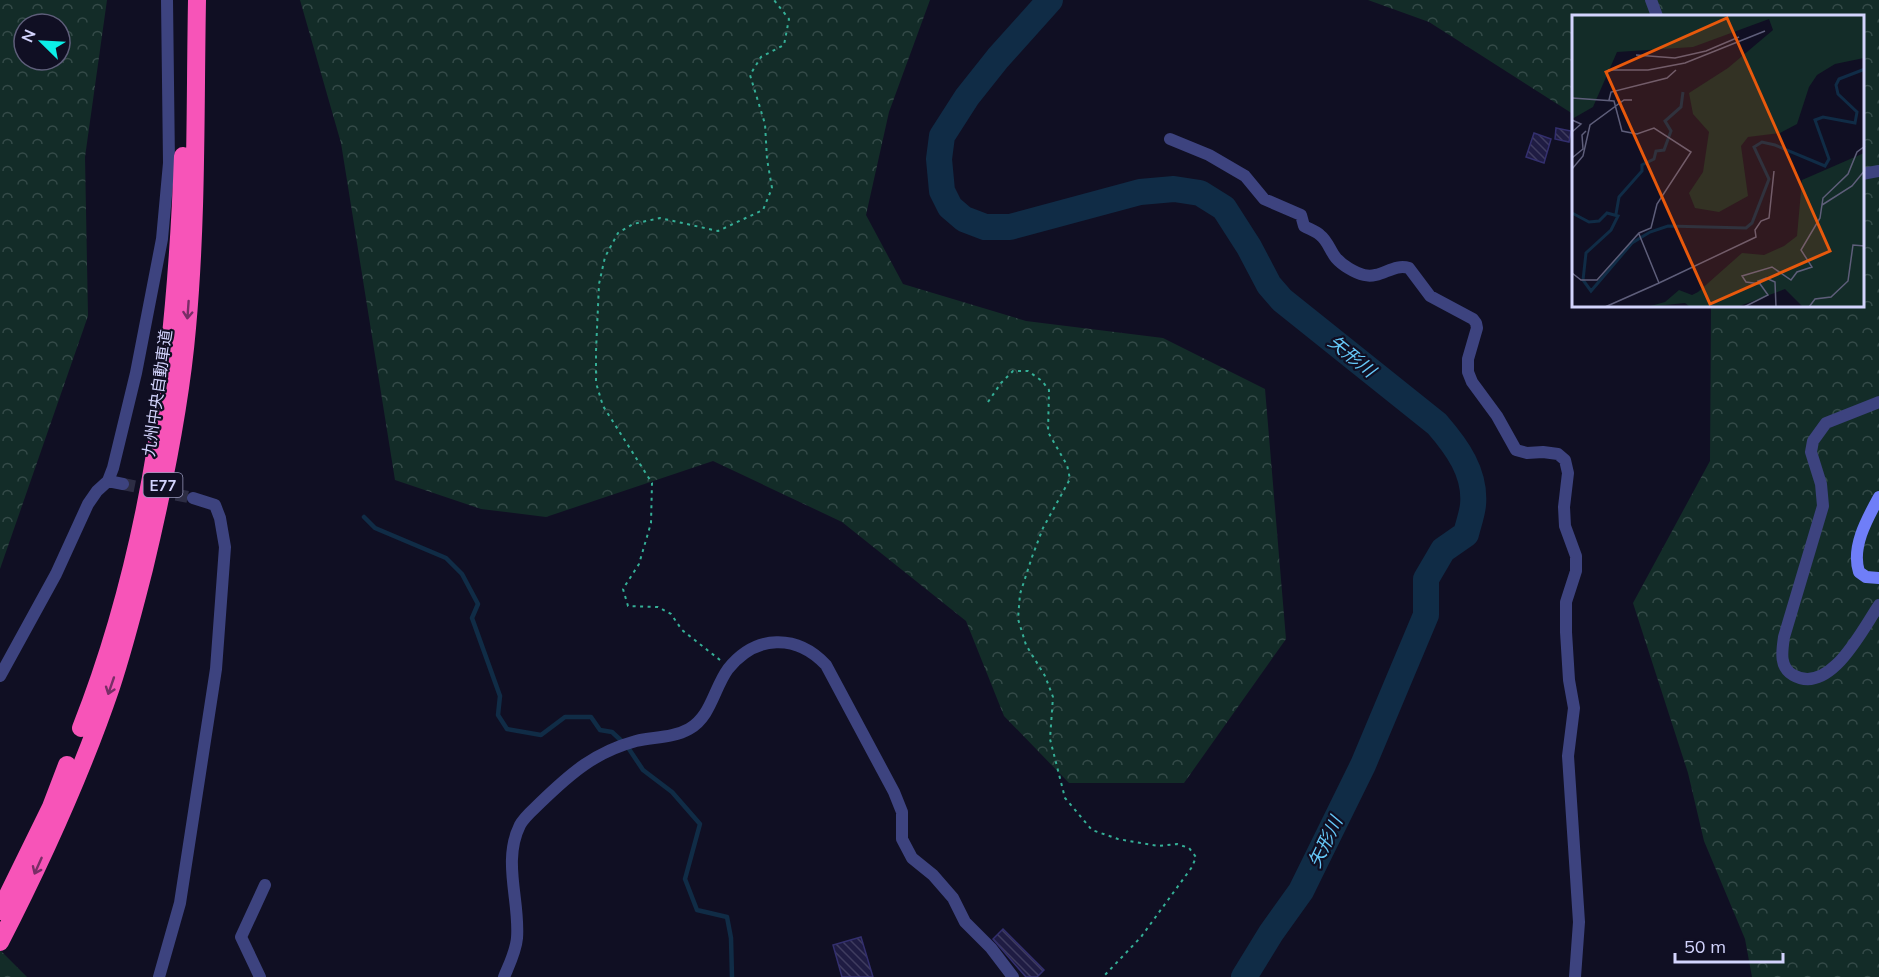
<svg xmlns="http://www.w3.org/2000/svg" width="1879" height="977" font-family="Mulish,'Noto Sans JP',sans-serif">
<defs>
<pattern id="forest-crowns" width="20" height="18" patternUnits="userSpaceOnUse" patternTransform="scale(1.5)"><rect width="20" height="18" fill="#132c28"/><path d="M2 6a3 3 0 1 1 6 0M12 15a3 3 0 1 1 6 0" fill="none" stroke="#344a48"/></pattern>
<pattern id="building-back-hatch" width="6" height="6" patternUnits="userSpaceOnUse" patternTransform="scale(1.5)"><rect width="6" height="6" fill="#1f1c43"/><path d="M-1 5l2 2M0 0l6 6M5-1l2 2" fill="none" stroke="#3f3c5f"/></pattern>
</defs>
<rect width="100%" height="100%" fill="#100f23"/>
<!-- forest -->
<path fill="url(#forest-crowns)" fill-rule="evenodd" d="M0 0H107L85 157 88 316 0 569ZM24 24H60V60H24Z
M300 0H930L889 112 866 215 903 284 1026 321 1163 338 1265 389 1286 639 1184 783H1069L1004 716 966 621 842 522 713 461 546 517 481 509 395 480 341 143Z
M1368 0H1879V977H1752L1745 939 1704 841 1688 773 1633 603 1710 461 1711 306H1862V16H1573V114L1429 22Z
M0 950 27 977H0Z"/>
<g fill="none" stroke-linecap="round" stroke-linejoin="round">
<!-- stream -->
<path stroke="#102c46" stroke-width="4.5" d="M364 517 375 528 446 558 462 574 478 604 472 618 500 696 498 715 507 729 541 735 565 717H591L600 730 612 732 627 746 643 770 672 792 700 824 685 879 697 910 727 917 731 938 732 977"/>
<!-- river -->
<path stroke="#102c46" stroke-width="26" d="M1050 0 998 58 967 97 942 136 939 159 942 191 950 207 964 219 985 227H1010L1140 192 1174 189 1200 193 1224 208 1249 247 1269 285 1282 300 1437 424C1457 447 1476 473 1473 505 1472 515 1468 525 1466 534L1443 550 1426 579V615L1363 765 1301 891 1271 933 1244 977"/>
</g>
<!-- building -->
<path fill="url(#building-back-hatch)" stroke="#332f6e" stroke-width="1.5" d="M1556 128 1571 131 1569 142 1555 139Z
M1534 133 1551 139 1544 163 1526 157Z
M1003 929 1044 970 1037 977H1026L993 939Z
M861 937 873 977H842L833 945Z"/>
<g fill="none" stroke-linecap="round" stroke-linejoin="round">
<!-- street-tunnel -->
<path stroke="#2d2d44" stroke-width="12" stroke-dasharray="12 6" stroke-linecap="butt" d="M123 484 193 498"/>
<!-- path -->
<path stroke="#35af97" stroke-width="2" stroke-dasharray="3 4.5" stroke-linecap="butt" d="M988 402 1001 383 1013 371H1028L1042 381 1049 390 1048 432 1067 465 1070 479 1043 528 1032 557 1020 594 1018 619 1026 645 1045 676 1053 697 1050 739 1065 798 1092 830 1118 839 1158 846 1177 844 1189 848 1196 857 1192 867 1141 937 1103 977
M720 660 682 630 671 614 658 607 628 606 623 589 639 564 651 523 652 483 603 406 596 383V351L599 284 605 257 618 233 633 224 660 218 718 231 763 210 772 188 767 159 765 124 750 75 761 57 784 45 789 19 774 0"/>
<!-- street -->
<path stroke="#3d437f" stroke-width="12" d="M1651 0 1657 16
M1170 139 1209 155 1245 176 1264 199 1301 215 1304 226C1309 229 1316 231 1320 235 1328 241 1330 251 1336 258 1342 265 1355 273 1364 275 1381 279 1393 263 1409 268L1430 296 1473 319 1476 323 1477 328 1468 359V372L1472 382 1497 416 1516 450 1527 453 1543 452 1558 454 1565 460 1568 473 1564 507 1565 526 1576 556V571L1566 602V632L1569 680 1574 708 1568 756 1579 922 1575 977
M1862 174 1879 171
M1879 402 1826 423 1813 441 1811 452 1821 484 1823 506 1784 637C1782 651 1779 667 1793 675 1830 696 1862 630 1879 605
M108 481 123 484
M0 676 56 574 88 504 97 491 108 481 113 468 136 373 162 239 169 163 167 0
M159 977 180 903 216 669 225 547 220 518 215 505 193 498
M260 977 241 937 265 885
M504 977C509 965 516 951 517 938 520 901 502 861 520 825 524 817 534 809 541 802 571 773 595 752 636 741 653 737 673 738 689 729 711 717 714 688 728 669 756 634 797 634 826 665L894 792 902 812V839L912 858 933 875 953 898 965 922 991 948 1013 977"/>
<!-- secondary -->
<path stroke="#6f7ef8" stroke-width="12" d="M1879 497C1867 519 1851 547 1859 572L1866 577 1879 578"/>
<!-- highway -->
<path stroke="#f754b8" stroke-width="18" d="M81 728C153 546 176 350 183 156
M0 911 51 807 67 765
M0 942C42 860 81 775 111 687 124 648 134 608 144 569 163 490 180 409 187 328 197 219 195 109 197 0"/>
</g>
<!-- one-way arrows -->
<defs><path id="oneway-shaft" d="M-6 0H5M1.5-3L5.5 0L1.5 3" fill="none" stroke-width="1.6" stroke-linecap="round" stroke-linejoin="round" transform="scale(1.5)"/></defs>
<g stroke="#782e66">
<use href="#oneway-shaft" transform="translate(188 310) rotate(94)"/>
<use href="#oneway-shaft" transform="translate(111 686) rotate(109)"/>
<use href="#oneway-shaft" transform="translate(38 866) rotate(114)"/>
</g>
<g text-anchor="middle" dominant-baseline="central" stroke-width="4.5" stroke-linejoin="round" paint-order="stroke">
<!-- shield labels -->
<rect fill="#100f23" stroke="#9899bc" stroke-width="1.5" x="143.5" y="473" width="39" height="24" rx="4.5"/>
<g font-size="15" font-weight="bold" fill="#d3d4fd">
<text x="163" y="485">E77</text>
</g>
<!-- street labels -->
<g font-size="16" fill="#d3d4fd" stroke="#100f23">
<text transform="translate(157 393) rotate(-82)">九州中央自動車道</text>
</g>
<!-- water labels -->
<g font-size="18" font-style="italic" fill="#66c8f8" stroke="#100f23">
<text transform="translate(1352 356) rotate(39)">矢形川</text>
<text transform="translate(1325 842) rotate(-64)">矢形川</text>
</g>
</g>
<!-- overview -->
<g transform="translate(1572 15)">
<rect width="292" height="292" fill="#100f23"/>
<path d="M0 1H292V43L263 49 245 60 237 72 225 109 208 118 176 122 169 131 176 181 147 197 123 193 117 178 131 157 137 117 121 99 117 78 156 53 201 15 197 4 121 32 45 37 21 92 0 104ZM292 138V292H231L213 274 165 292H118L113 288 75 292 93 287 107 275 120 280 126 277 170 238 192 240 212 231 225 221 230 165Z" fill="#132c28"/>
<path fill="none" stroke="#102c46" stroke-width="3" d="M0 198 17 207 27 206 35 198 46 201 39 215 14 238 11 265 19 276 60 228 78 217 96 211 174 213 180 208 197 164 182 132 190 127 203 130 253 151 257 144 243 105 251 102 283 108 285 97 266 79 264 70 267 64 293 54M44 199 47 182 70 156V150L82 144 84 136 92 135 99 116 93 106 109 92 111 77"/>
<path fill="none" stroke="#5e5e7a" stroke-width="1.5" d="M64 40 103 43 134 36 167 22M36 55H76L113 48 193 16M0 83 42 86 50 116 65 119 82 113 119 137 85 189 79 213 67 218 25 265H9L0 258M37 85 39 77 95 63 104 55M0 105 9 109 0 117M0 143 11 134 10 120 14 116M0 154 11 141 18 110 52 85H60M250 190 280 171 293 155M87 268 184 222 183 215 189 206 197 203 202 156M189 269 174 267 170 261 200 252 219 265 225 257 240 252 229 235 248 203 251 183 276 159 285 137 293 131M33 292 87 268 67 219M172 292 196 280 186 266 194 263 203 267 204 292M237 292 243 284 259 282 276 266 281 230 293 231"/>
<path fill="#e8590c" fill-opacity="0.15" stroke="#e8590c" stroke-width="3" d="M155 3 258 236 138 289 34 57Z"/>
<rect width="292" height="292" fill="none" stroke="#d3d4fd" stroke-width="3"/>
</g>
<!-- north arrow -->
<g transform="translate(42 42) rotate(294)"><circle r="28" fill="#100f23" stroke="#5e5e7a" stroke-width="1.5"/>
<path d="M0-4.5L10 22L0 15L-10 22Z" fill="#0cf0e8"/>
<text y="-9" font-size="16" font-weight="bold" text-anchor="middle" fill="#d3d4fd">N</text>
</g>
<!-- scale -->
<path d="M1675 953v9h108v-9" fill="none" stroke="#d3d4fd" stroke-width="3"/>
<text x="1684" y="953" font-size="18" fill="#d3d4fd" stroke="#100f23" stroke-width="4.5" paint-order="stroke">50 m</text>
</svg>
